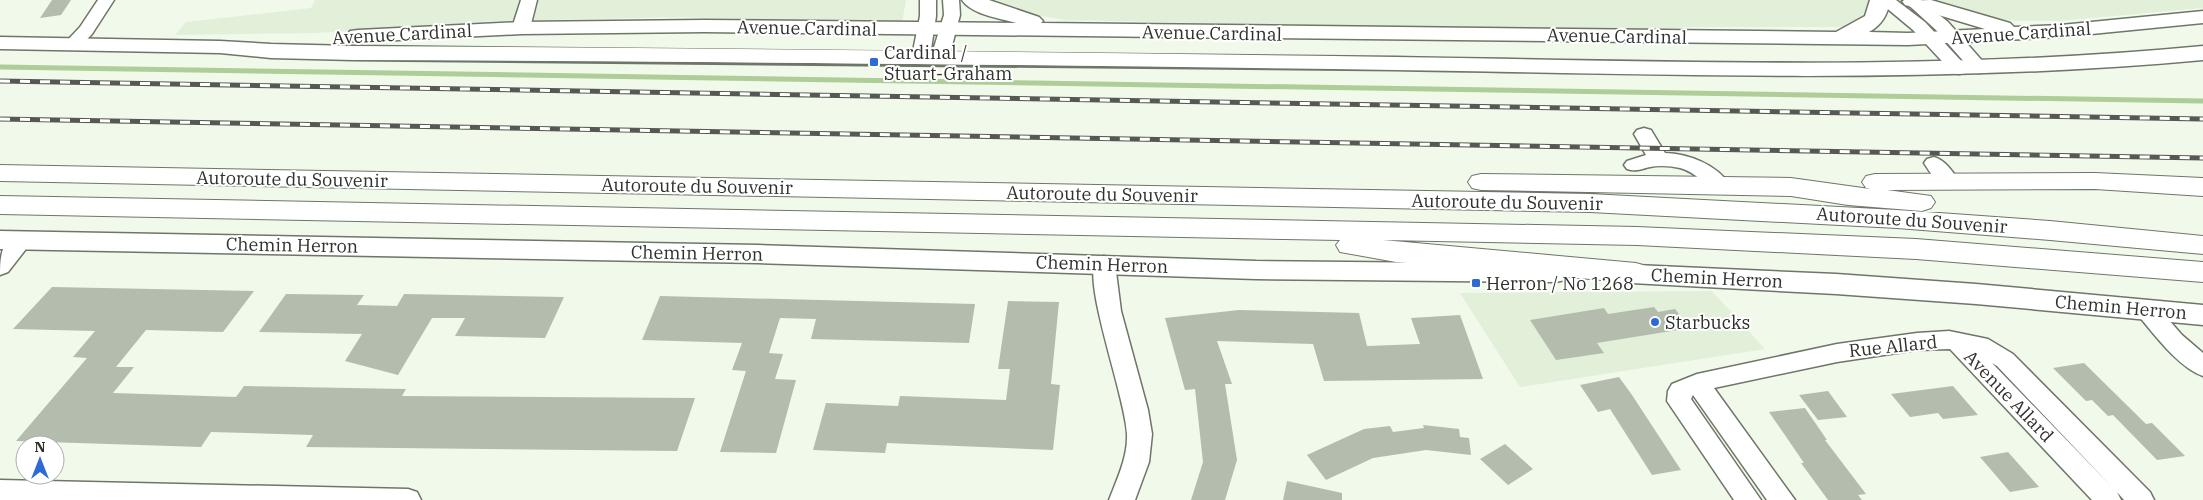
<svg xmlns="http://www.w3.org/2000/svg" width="2203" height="500" font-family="'IBM Plex Serif',serif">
<rect width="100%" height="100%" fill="#f0f9ea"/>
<!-- built -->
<path fill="#e2efd9" d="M315 0H906L902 23 682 17 494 21 315 33 175 35 186 22 311 8Z
M986 0H1869L1872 11 1856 24 1840 27H1693L1587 32 1316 28 1202 23 1064 20 1015 11Z
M1929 0H2203V8L2058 21H2018L1980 17Z
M1712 291 1765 349 1520 387 1460 293Z"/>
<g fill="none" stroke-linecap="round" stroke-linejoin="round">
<!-- stream -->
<path stroke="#aecd98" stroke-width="5" d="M0 67 2203 101"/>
</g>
<!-- building -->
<path fill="#b4bcae" d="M52 0H71L61 15 40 18Z
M52 287 254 291 223 332 146 330 116 367H134L113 393 236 397 244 386 406 389 402 396 695 398 677 451 306 447 313 435 211 432 201 447 16 441 87 358 73 357 95 331 13 329Z
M286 294 364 295 357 305 397 306 404 294 564 297 545 338 455 336 465 318H432L398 375 345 361 362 334 259 332Z
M660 296 975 304 969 343 811 339 816 319 780 318 769 353 783 354 775 379 796 380 776 453 720 452 746 371 732 370 742 343 642 340Z
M1008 301 1059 302 1051 384 1060 385 1053 450 887 443 885 453 813 450 826 403 898 406 900 396 1006 400 1010 369H998Z
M1654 307 1658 312 1675 309 1690 328 1597 343 1604 353 1556 360 1530 320 1604 308 1608 314Z
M1239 310 1359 313 1367 346 1420 344 1411 318 1460 315 1483 379 1324 381 1313 344 1217 341 1232 384H1225L1237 460 1225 500H1191L1203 462 1195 389 1185 390 1165 318Z
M2084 363 2146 424 2152 423 2185 456 2157 460 2113 415 2108 416 2092 400 2086 401 2053 368Z
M1619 377 1632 395 1681 470 1652 475 1610 409 1598 412 1580 385Z
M1953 386 1978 415 1943 419 1938 413 1910 417 1891 394Z
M1828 391 1847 417 1818 420 1799 395Z
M1805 408 1827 440H1825L1866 494 1858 495 1862 500H1828L1801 463H1804L1769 412Z
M1423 425 1459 429 1460 437 1469 438 1471 455 1426 450 1373 458 1326 480 1307 455 1364 429 1390 426 1393 432 1424 428Z
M1505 444 1533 469 1508 485 1480 459Z
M2008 452 2039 487 2010 492 1980 457Z
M1287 481 1342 493V500H1283Z"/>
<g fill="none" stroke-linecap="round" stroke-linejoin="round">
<!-- minor casing -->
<g stroke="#6e7669" stroke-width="3">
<path id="minor" d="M98 0H114L92 34 78 49H66L63 45 80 27Z
M521 0H537L530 28 527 32H515L512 28Z
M920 0H936V16L930 56 927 60 921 61 915 60 912 56 920 16Z
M943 0H959L960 15 949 57 946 61 940 62 934 61 931 57 944 15Z
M1877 0H1896L1925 22 1965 65 1968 69 1965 73 1959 74 1953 73 1913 30Z
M1903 0H1921L1948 22 1985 64 1988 68 1985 72 1979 73 1973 72 1936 30Z
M1644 128 1651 130 1665 153C1689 154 1716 164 1730 185L1727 190C1710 194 1700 173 1680 168 1671 166 1660 165 1650 167 1641 169 1636 172 1627 169L1624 165 1627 161 1646 155 1634 134 1637 130Z
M1934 157C1945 160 1953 172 1959 181L1956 186C1940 190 1932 175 1924 163L1927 159Z
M22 233 29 235 33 240 8 272 0 275C0 256 1 239 22 233Z
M1104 256 1112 259 1115 264 1121 311 1148 410 1152 434 1149 462 1135 500H1109C1117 479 1128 457 1127 434 1126 398 1082 283 1096 259Z
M2146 301 2154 303 2182 335 2203 353V376C2179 368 2154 334 2138 315L2135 309 2138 303Z
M1949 331 1988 339 2013 354 2150 492 2154 500H2124L2117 492 2121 500H2092L1950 349 1917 350 1837 362 1714 388 1795 500H1767L1693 395 1691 399 1761 500H1734L1667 401 1668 391 1672 384 1697 374 1837 344 1917 333ZM1992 363 1997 366 2113 488Z
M0 480 408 489 417 492 421 500H0Z"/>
</g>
<!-- major casing -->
<g stroke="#6e7669" stroke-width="3">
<path id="major" d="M962 0H989L1039 17 1043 21 1041 23 1836 32 1865 16 1870 0H1890C1888 14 1882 25 1869 32L1908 33 1985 29 1905 5 1902 1 1931 0 2010 23 2014 27 2061 25 2203 11V23L2061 37 1908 45 705 32 521 34 358 42 350 41 347 36 350 31 358 30 521 22 705 20 1016 23C1000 18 972 15 962 0Z
M0 37 220 41 271 44 353 46C700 48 1047 52 1395 57 1664 61 1934 72 2203 46V60C1934 85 1664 74 1395 70 1047 65 700 61 353 60L271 58 220 53 0 49Z
M0 231 758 245 1256 261 1556 264 1565 266 1569 273 1565 280 1556 282 1256 279 758 263 0 249Z
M1613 264 1836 274 1976 284 2203 305V325L1976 304 1836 294 1613 282 1604 280 1600 273 1604 266Z"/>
</g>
<!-- highway casing -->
<g stroke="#6e7669" stroke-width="2">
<path id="highway" d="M0 165 1590 194 1897 210 2050 221 2203 236V254L2050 240 1897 228 1590 212 0 181Z
M2095 173 2203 178V196L2095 189 1887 190 1931 196 1935 202 1931 208 1922 211 1848 205 1791 196 1481 190 1472 188 1468 182 1472 176 1481 174 1791 178 1870 189 1866 188 1862 182 1866 176 1875 174Z
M0 196 1637 227 1916 239 2203 262V282L1916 259 1637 245 1383 240 1636 263 1646 266 1650 273 1646 280 1636 283 1396 262 1340 252 1336 245 1340 240 0 214Z"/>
</g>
<!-- minor -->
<use href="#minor" fill="#fff" fill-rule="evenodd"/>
<!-- major -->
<use href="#major" fill="#fff" fill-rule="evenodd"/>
<!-- highway -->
<use href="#highway" fill="#fff" fill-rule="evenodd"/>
<!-- rail casing -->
<g stroke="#555952" stroke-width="5">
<path id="rail" d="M0 81 2203 119
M0 119 2203 158"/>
</g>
<!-- rail -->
<use href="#rail" stroke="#fff" stroke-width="3" stroke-dasharray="10" stroke-linecap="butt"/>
</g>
<!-- markers -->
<g fill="#2e6ad7" stroke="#fff" stroke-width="2">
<rect x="869" y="57" width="10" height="10" rx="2.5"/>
<rect x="1471" y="278" width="10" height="10" rx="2.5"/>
<circle cx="1655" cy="322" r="5"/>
</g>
<g text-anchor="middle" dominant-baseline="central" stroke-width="4" stroke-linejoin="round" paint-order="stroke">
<!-- street labels -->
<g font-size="18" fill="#2e312c" stroke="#fff">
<text transform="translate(807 28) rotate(1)">Avenue Cardinal</text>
<text transform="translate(1212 33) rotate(1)">Avenue Cardinal</text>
<text transform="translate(2021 33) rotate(-4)">Avenue Cardinal</text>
<text transform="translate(402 34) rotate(-3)">Avenue Cardinal</text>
<text transform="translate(1617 36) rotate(1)">Avenue Cardinal</text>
<text transform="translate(292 179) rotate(1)">Autoroute du Souvenir</text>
<text transform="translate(697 186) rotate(1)">Autoroute du Souvenir</text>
<text transform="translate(1102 194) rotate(1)">Autoroute du Souvenir</text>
<text transform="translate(1507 202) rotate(1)">Autoroute du Souvenir</text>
<text transform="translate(1912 220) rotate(4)">Autoroute du Souvenir</text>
<text transform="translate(292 245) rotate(1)">Chemin Herron</text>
<text transform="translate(697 253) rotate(1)">Chemin Herron</text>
<text transform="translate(1102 264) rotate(2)">Chemin Herron</text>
<text transform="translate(1717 278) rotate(3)">Chemin Herron</text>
<text transform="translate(2121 307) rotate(5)">Chemin Herron</text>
<text transform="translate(1893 346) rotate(-6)">Rue Allard</text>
<text transform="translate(2009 396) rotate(46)">Avenue Allard</text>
</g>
<!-- poi labels -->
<g font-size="18" fill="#2e312c" stroke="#fff" text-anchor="start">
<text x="884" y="52">Cardinal /<tspan x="884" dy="21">Stuart-Graham</tspan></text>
<text x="1486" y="283">Herron / No 1268</text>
<text x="1665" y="322">Starbucks</text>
</g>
</g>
<!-- north arrow -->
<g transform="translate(40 460)"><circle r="24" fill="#ffffff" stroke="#abadab"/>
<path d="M0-4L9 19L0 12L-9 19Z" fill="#2e6ad7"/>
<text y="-8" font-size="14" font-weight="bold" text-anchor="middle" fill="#2e312c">N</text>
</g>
</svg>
